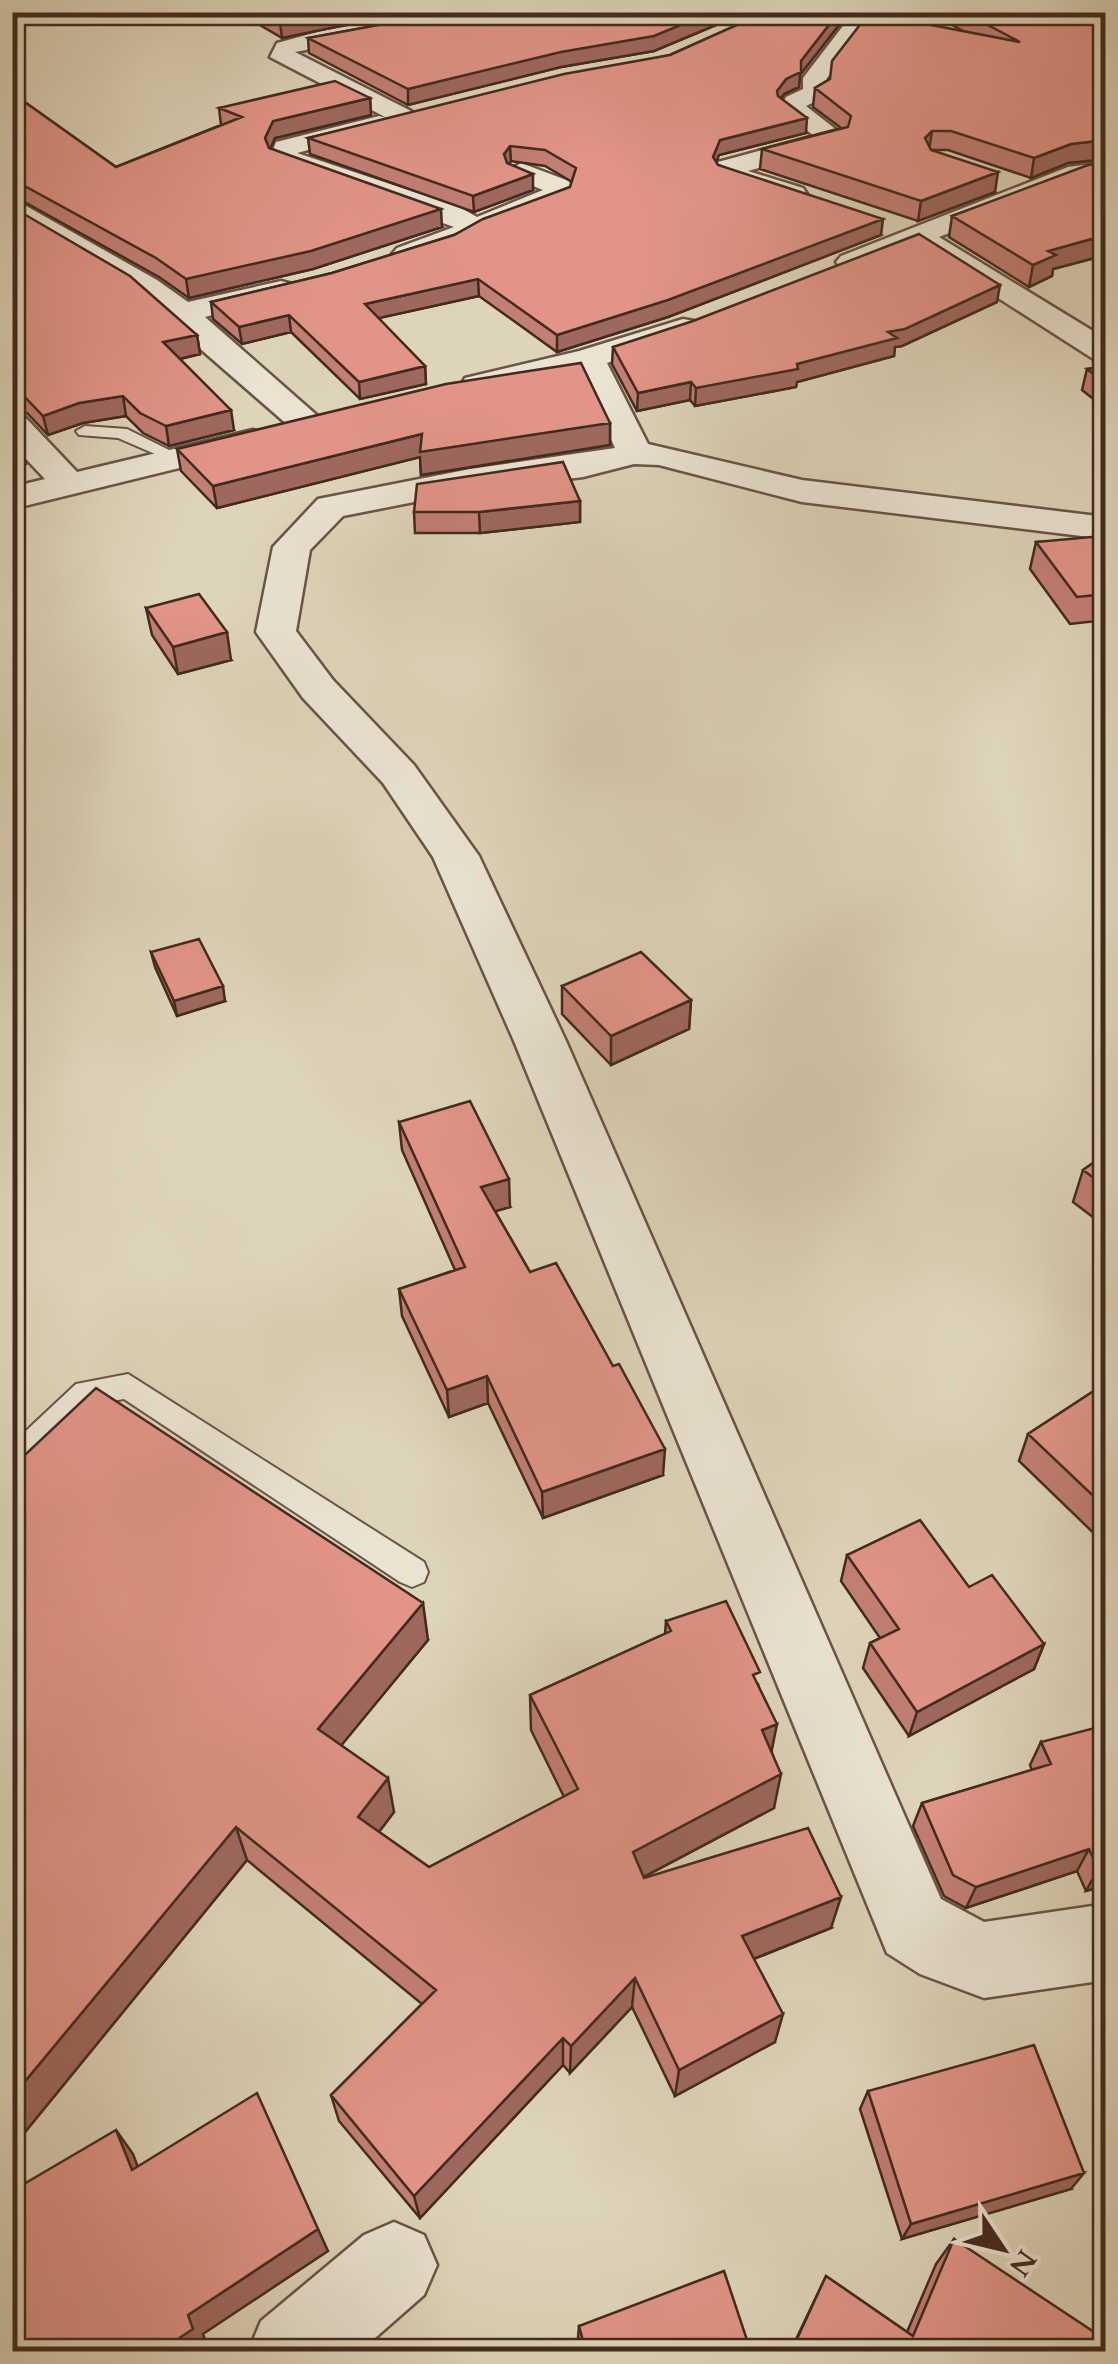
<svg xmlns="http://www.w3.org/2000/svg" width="1118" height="2364" font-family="Cardo,serif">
<rect width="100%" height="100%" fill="#ded4ba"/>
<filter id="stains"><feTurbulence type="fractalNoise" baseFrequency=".002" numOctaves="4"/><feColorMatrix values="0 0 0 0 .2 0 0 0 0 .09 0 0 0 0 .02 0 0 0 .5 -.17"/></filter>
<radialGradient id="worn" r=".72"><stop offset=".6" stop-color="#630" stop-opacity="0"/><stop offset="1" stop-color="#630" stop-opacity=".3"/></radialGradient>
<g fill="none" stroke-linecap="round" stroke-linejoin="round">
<!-- service casing -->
<g stroke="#6a5446" stroke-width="4">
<path id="service" d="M85 426 127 429 187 459 178 464 118 438 79 435 76 431Z
M128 1374 424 1562 428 1572 424 1582 412 1587 400 1582 124 1399 95 1404 23 1473 12 1477V1444L76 1384Z"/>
</g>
<!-- minor casing -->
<g stroke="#6a5446" stroke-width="5">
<path id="minor" d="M430 12H484L473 19 295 52 411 111 415 116 402 124 388 119 392 124 388 129 297 153 459 207 477 217 543 190 511 177 508 171 521 163 569 181 573 194 569 200 485 228 473 240 407 263 397 260 392 254 397 248 454 227 274 163 270 157 276 142 379 116 387 118 270 57 277 43 321 31Z
M837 12H863L870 20 827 78 824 97 806 106 847 138 843 144 748 171 803 188 807 194 803 200 793 202 729 183 714 168 718 162 814 136 779 108 786 97 803 89V78L846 22Z
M1106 162V178L1083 181 939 237 1106 339V362L1095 360 925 251 921 245 851 271 841 268 836 262 841 256 1068 167Z
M12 198 157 280 188 302 281 281 292 284 296 290 292 296 205 317 321 419 326 426 321 433H297L135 292 12 218Z
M683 319 694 321 699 328 694 335 607 363 648 444 802 480 1106 517V539L802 502 659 465 634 464 583 477 470 491 343 516 310 550 296 631 333 680 414 765 479 856 566 1041 941 1899 984 1922 1106 1904V1980L984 1998 920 1974 887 1953 514 1041 433 857 383 783 303 698 256 632 273 547 318 499 470 469 615 448 579 370 477 395 465 392 461 385 465 378 579 351Z
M12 413 24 416 77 472 253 430 265 433 270 440 265 447 12 509V487L45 479 12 444Z
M394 2222 424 2235 437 2265 424 2295 359 2352H248L261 2321 364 2235Z"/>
</g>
<!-- service -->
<use href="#service" fill="#eae3d2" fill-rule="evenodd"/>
<!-- minor -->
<use href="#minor" fill="#eae3d2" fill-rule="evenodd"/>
</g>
<!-- wall -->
<path fill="#c27f74" stroke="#432a1f" stroke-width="2.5" d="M238 12H408L282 38Z
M449 12H747L654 51 561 67 408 105 309 53 308 38Z
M766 12H840L839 25 800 75 799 87 784 94 781 98 806 133 719 155 716 162 718 165 881 235 668 317 557 352 479 296 378 318 425 366 426 384 360 399 291 332 242 344 213 319 211 302 332 273 454 235 570 187 572 182 545 166 511 161 509 164 533 190 474 212 310 154 308 138 670 55Z
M928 12H1067L1106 20V159L1068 163 1031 178 948 150H932L995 192 918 221 760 169 762 149 841 128 813 107 815 88 830 79 963 31Z
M1078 12H1106V19Z
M12 93 116 167 221 125 219 108 370 98 371 115 275 138 270 148 442 227 313 269 189 298 159 277 12 195Z
M1106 162V255L1053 269 1052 276 1029 287 949 237 952 216Z
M12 207 197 335 200 354 180 359 234 430 169 446 143 433 126 416 83 423 48 435 27 413 12 410Z
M997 302 902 346 895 347 894 356 797 382 796 387 695 406 690 400 637 411 612 364 613 347Z
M1106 367V409L1082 390 1087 369Z
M610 423V445L421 475 420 457 217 508 181 471 177 449Z
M580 501V522L480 533H415L414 512Z
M1106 540V620L1070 624 1030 569 1036 542Z
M146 608 231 660 178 674 152 635Z
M151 952 225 1001 177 1016 155 967Z
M562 986 691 1000 689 1029 611 1065 562 1014Z
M399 1122 510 1207 495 1211 530 1272 663 1475 543 1518 488 1403 449 1417 402 1316 399 1289 455 1270 402 1150Z
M1106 1154V1227L1073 1202 1083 1170Z
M1106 1383V1545L1019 1461 1028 1434Z
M12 1467 428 1640 341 1745 394 1812 379 1832 429 1867 564 1797 531 1730 530 1695 665 1634 666 1621 758 1684 772 1752 774 1808 644 1877 831 1928 754 1959 775 2042 675 2096 632 2007 570 2073 563 2065 420 2218 339 2121 331 2095 422 2004 247 1860 12 2148Z
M847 1555 969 1587 1044 1644 1034 1669 909 1736 863 1668 870 1643 880 1638 841 1581Z
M1041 1742 1106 1885 1086 1891 1077 1871 966 1908 944 1896 913 1826 922 1803 1032 1770 1030 1765Z
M868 2091 1071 2189 902 2239 860 2109Z
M954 2239 1106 2352H790L826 2276 907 2332 936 2264Z
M579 2326 751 2352H582L578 2338Z"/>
<!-- shaded-wall -->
<path fill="#9e685e" stroke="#432a1f" stroke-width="2.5" d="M333 12H408L282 38 280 23Z
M712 12H747L654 51 561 67 408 105V89Z
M839 12V25L800 75 799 87 784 94 776 106 777 91Z
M370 98 371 115 275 138 267 156 265 138 273 121Z
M807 118 806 133 719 155 712 173 713 157 720 140Z
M932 131 929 150 925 138Z
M1106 140V159L1068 163 1031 178 1034 158 1071 144Z
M510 146 511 161 505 169 504 154Z
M998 172 995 192 918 221 921 201Z
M533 174V190L474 212 473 196Z
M441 209 442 227 313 269 189 298 186 279Z
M883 219 881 235 668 317 557 352V335Z
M1106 235V255L1053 269 1052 276 1029 287 1033 265 1048 251Z
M478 279 479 296 366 321 365 304Z
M1000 285 997 302 902 346 895 347 894 356 797 382 796 387 695 406 696 388 797 364 888 332Z
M289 315 291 332 242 344 239 327Z
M197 335 200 354 167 362 163 342Z
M425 366 426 384 360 399 359 382Z
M691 382 690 400 637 411 638 393Z
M123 396 126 416 83 423 48 435 43 416 79 403Z
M231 410 234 430 169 446 166 426Z
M610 423V445L421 475 420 457 217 508 213 486 422 434Z
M21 444 26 464 12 468V447Z
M580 501V522L480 533 479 512Z
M227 632 231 660 178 674 173 647Z
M223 986 225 1001 177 1016 174 1001Z
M691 1000 689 1029 611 1065V1036Z
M509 1179 510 1207 483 1215 481 1187Z
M487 1376 488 1403 449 1417 447 1390Z
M665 1449 663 1475 543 1518 542 1492Z
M423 1603 428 1640 326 1764 318 1729Z
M1044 1644 1034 1669 909 1736 917 1712Z
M777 1724 770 1759 762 1730Z
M781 1774 774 1808 630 1884 633 1852Z
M388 1778 394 1812 365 1850 358 1817Z
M236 1827 247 1860 12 2148V2097Z
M1089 1849 1077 1871 966 1908 976 1887Z
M1106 1867V1885L1086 1891 1098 1869Z
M841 1897 831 1928 735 1966 742 1936Z
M635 1978 632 2007 570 2073 571 2046Z
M783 2014 775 2042 675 2096 679 2070Z
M563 2038V2065L420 2218 414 2196Z
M116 2130 133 2154 148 2194 132 2170Z
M1084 2173 1071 2189 902 2239 911 2224Z
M318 2229 328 2251 203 2334 208 2347 201 2352H158L188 2315Z"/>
<!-- building -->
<path fill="#e19487" stroke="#432a1f" stroke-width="2.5" d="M262 12H333L280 23Z
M449 12H712L654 36 561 52 408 89 308 38Z
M766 12H839L801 61V72L786 79 777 91 778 96 807 118 720 140 713 157 718 165 883 219 668 300 557 335 478 279 365 304 425 366 359 382 289 315 239 327 211 302 332 273 454 235 483 219 570 187 576 168 545 150 510 146 504 154 507 163 533 174 473 196 308 138 564 74 670 55Z
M963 12H1067L1106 20V140L1071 144 1034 158 951 131H932L925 138 931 150 998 172 921 201 762 149 848 127 851 116 815 88 830 79 832 61 869 13 1020 42Z
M335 81 370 98 273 121 265 138 269 148 441 209 311 251 186 279 156 258 12 179V93L116 167 242 117 219 108Z
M1106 162V235L1048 251 1056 255 1033 265 952 216 1088 165Z
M12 207 130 276 197 335 163 342 231 410 166 426 140 413 123 396 79 403 43 416 22 394 12 391Z
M919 234 1000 285 905 329 888 332 897 338 797 364 798 369 696 388 691 382 638 393 613 347 693 321Z
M581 363 610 423 420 452 422 434 213 486 177 449 446 384Z
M1106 367V384L1087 369Z
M12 434 21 444 12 447Z
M563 462 580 501 479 512H414L417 484Z
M1102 536 1106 540V594L1077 597 1036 542Z
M199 594 227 632 173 647 146 608Z
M199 939 223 986 174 1001 151 952Z
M641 952 691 1000 611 1036 562 986Z
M470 1101 509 1179 481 1187 530 1272 556 1263 613 1366 619 1364 665 1449 542 1492 487 1376 447 1390 399 1289 465 1267 399 1122Z
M1106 1154V1187L1083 1170Z
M1106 1383V1508L1028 1434Z
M96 1388 423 1603 318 1729 388 1778 358 1817 429 1867 578 1789 530 1695 671 1631 666 1621 726 1601 760 1672 753 1675 777 1724 762 1730 781 1774 633 1852 644 1878 808 1828 841 1897 742 1936 783 2014 679 2070 635 1978 571 2046 563 2038 414 2196 331 2095 436 1990 236 1827 12 2097V1467Z
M920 1520 969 1587 992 1575 1044 1644 917 1712 870 1643 899 1629 847 1555Z
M1106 1725V1867L1098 1869 1089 1849 976 1887 953 1875 922 1803 1051 1764 1041 1742Z
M1034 2045 1084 2173 911 2224 868 2091Z
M257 2093 318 2229 188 2315 193 2329 158 2352H12V2191L116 2130 132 2170Z
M954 2239 1106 2340V2352H791L826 2276 913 2336Z
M724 2271 751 2352H586L579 2326Z"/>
<!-- margin -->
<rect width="1118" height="2364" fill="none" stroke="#ded4ba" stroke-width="50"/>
<rect x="15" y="15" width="1088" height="2334" fill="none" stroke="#432a1f" stroke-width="5"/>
<rect x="25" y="25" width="1068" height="2314" fill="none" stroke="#432a1f" stroke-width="2.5"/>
<!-- north arrow -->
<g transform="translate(1003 2249) rotate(125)" stroke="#eae3d2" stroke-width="8" paint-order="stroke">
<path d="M0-8L18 38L0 25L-18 38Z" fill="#432a1f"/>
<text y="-15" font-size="28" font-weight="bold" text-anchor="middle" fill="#432a1f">N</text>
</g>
<rect width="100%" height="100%" filter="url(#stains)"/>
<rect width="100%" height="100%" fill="url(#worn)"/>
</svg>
